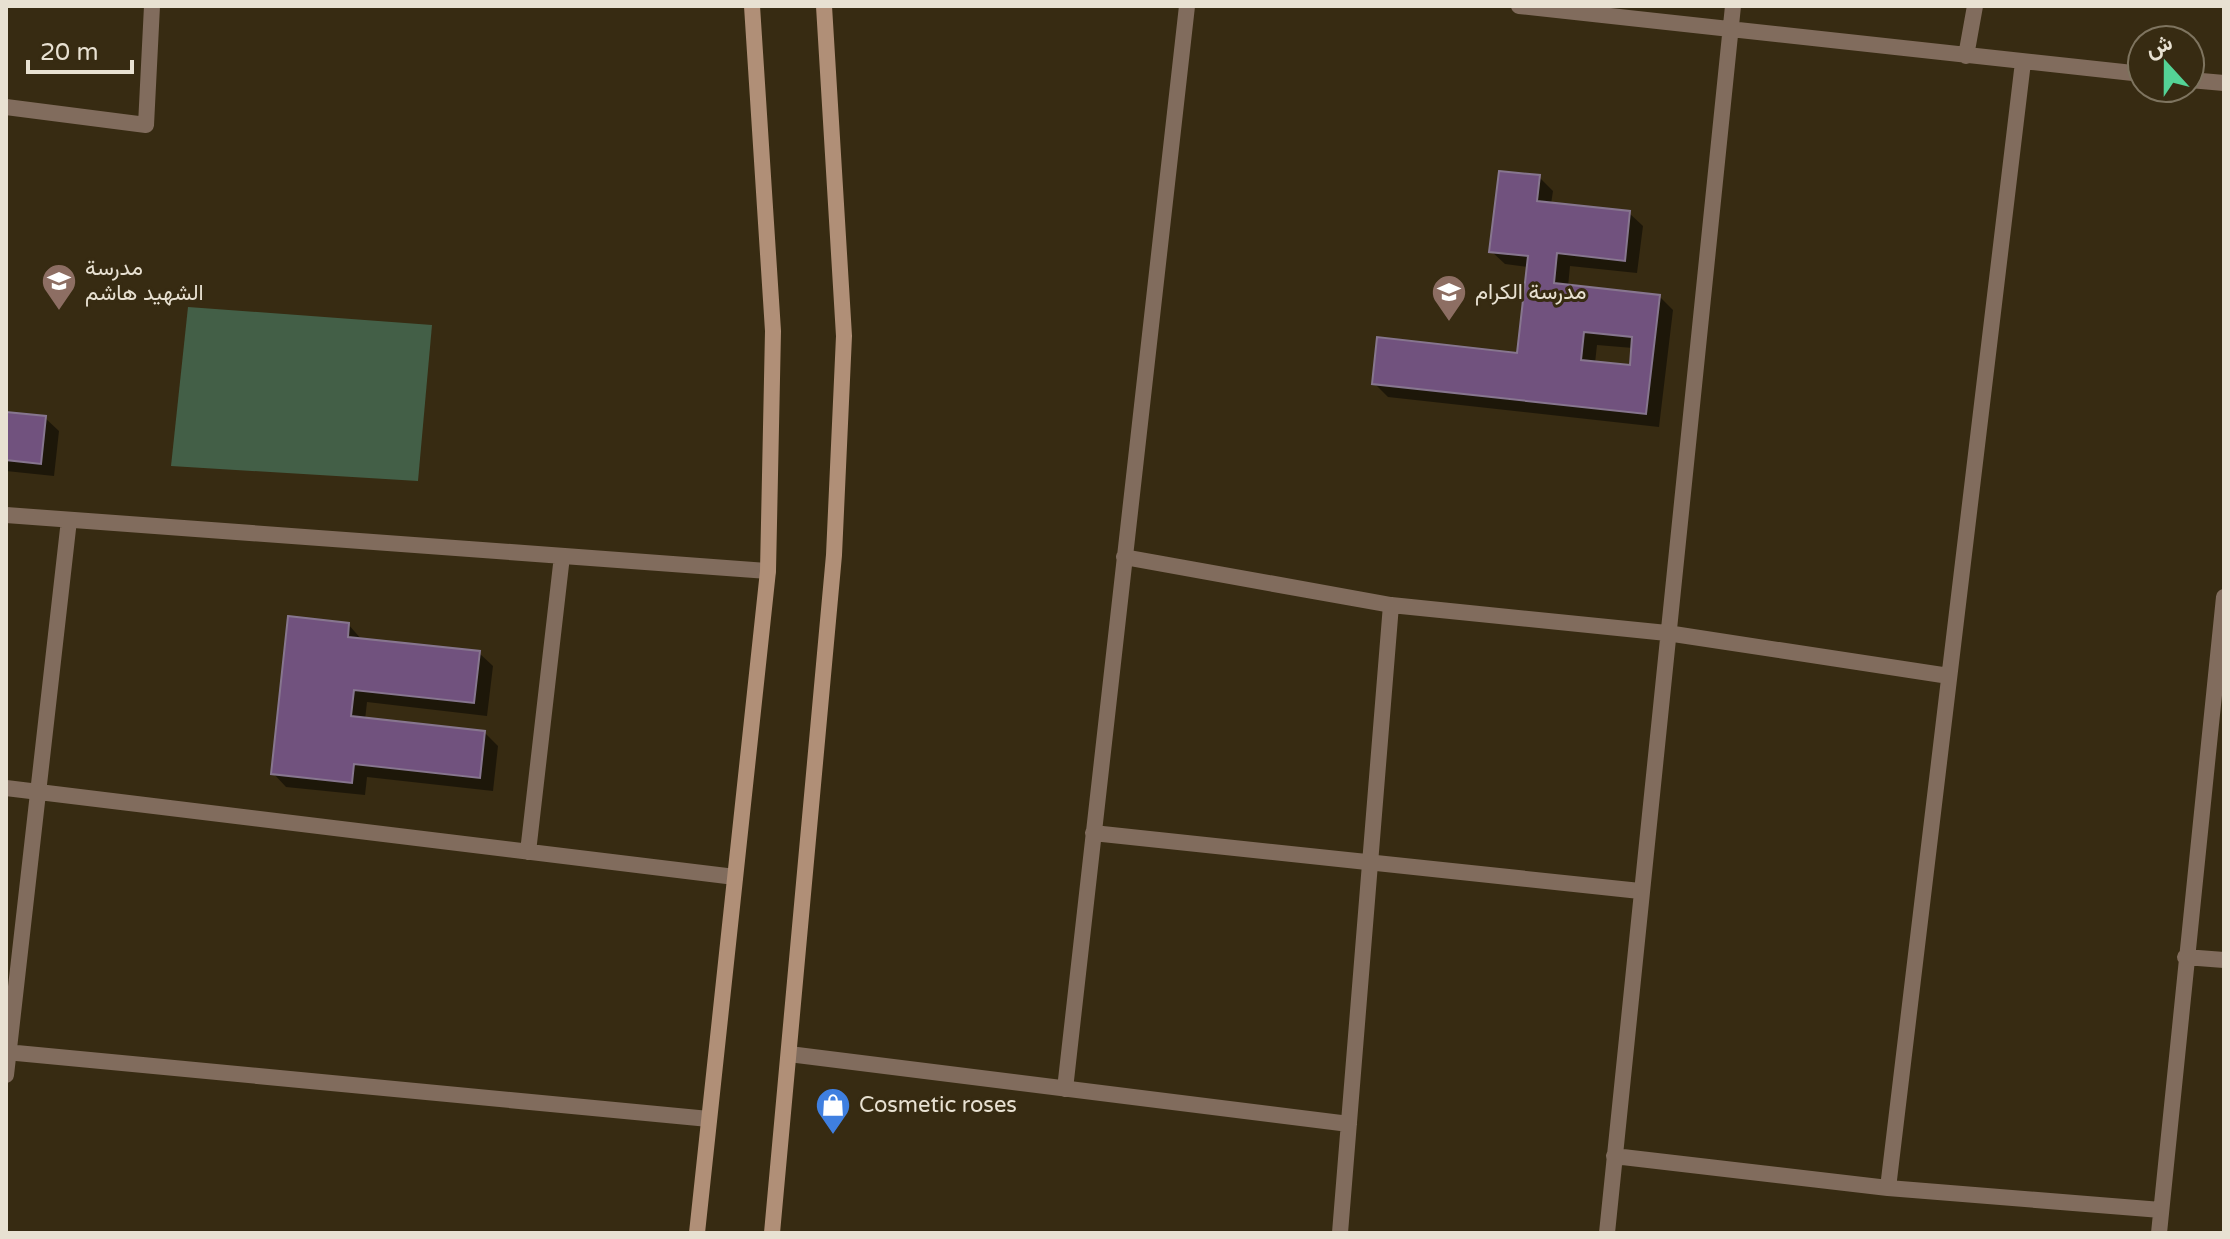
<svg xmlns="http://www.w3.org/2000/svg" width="2230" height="1239" font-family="'Varela Round',Vazirmatn,sans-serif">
<rect width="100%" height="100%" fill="#372b12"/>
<!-- green -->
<path fill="#435f47" d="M188 307 432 325 418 481 171 466Z"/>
<!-- shadow -->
<path fill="#0007" fill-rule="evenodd" d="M1539 177 1553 191 1551 204 1629 213 1643 226 1637 273 1570 266 1568 287 1660 297 1673 310 1659 427 1388 397 1374 383 1519 355 1529 267 1505 264 1491 251ZM1597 345 1633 348 1632 367 1595 363Z
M6 414 45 418 59 431 54 476 6 471Z
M348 624 362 640 479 653 493 666 487 716 367 702 365 720 484 732 498 746 493 791 367 777 365 795 286 787 273 773Z"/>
<!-- building -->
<path fill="#71527e" stroke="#87768f" stroke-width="2" fill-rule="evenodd" d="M1499 171 1540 175 1537 201 1630 211 1625 261 1557 253 1554 283 1660 295 1646 414 1372 384 1377 337 1517 353 1528 256 1489 252ZM1584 332 1632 337 1630 365 1581 360Z
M6 412 46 416 41 464 6 460Z
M288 616 349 623 348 637 480 651 474 703 354 690 351 716 485 731 480 778 354 764 352 783 271 774Z"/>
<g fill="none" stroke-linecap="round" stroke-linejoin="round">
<!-- street -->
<path stroke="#816c5d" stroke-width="16" d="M1519 6 2142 74
M1966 56 1975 6
M2190 80 2224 83
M6 107 146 125 152 6
M6 515 768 571
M1124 557 1391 605 1667 633 1949 676
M6 788 735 877
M1093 833 1640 891
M528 852 562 556
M2185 957 2224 960
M6 1052 709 1119
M789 1054 1349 1124
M6 1075 69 520
M1065 1089 1187 6
M1614 1156 1888 1188 2161 1210
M1888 1188 2023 62
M1340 1233 1391 605
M1607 1233 1733 6
M2159 1233 2224 597"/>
<!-- secondary -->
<path stroke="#b08f77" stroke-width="16" d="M697 1233 768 571 773 331 752 6
M772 1233 834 555 844 336 824 6"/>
</g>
<!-- icons -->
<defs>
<g id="school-pin" transform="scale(1.8)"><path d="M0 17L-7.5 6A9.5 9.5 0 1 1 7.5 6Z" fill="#8d6e63" stroke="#372b12"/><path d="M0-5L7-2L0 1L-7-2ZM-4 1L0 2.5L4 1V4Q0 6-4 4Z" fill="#fff"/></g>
<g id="shop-pin" transform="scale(1.8)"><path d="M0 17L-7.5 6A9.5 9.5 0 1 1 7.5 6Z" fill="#3f7fe0" stroke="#372b12"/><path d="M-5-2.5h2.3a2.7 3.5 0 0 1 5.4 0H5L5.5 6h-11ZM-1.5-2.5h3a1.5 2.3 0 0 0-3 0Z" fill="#fff"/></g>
</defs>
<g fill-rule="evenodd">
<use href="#school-pin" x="59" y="281"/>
<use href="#school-pin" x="1449" y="292"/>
<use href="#shop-pin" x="833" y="1105"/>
</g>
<g text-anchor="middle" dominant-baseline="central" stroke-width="6" stroke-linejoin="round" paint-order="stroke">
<!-- poi labels -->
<g font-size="22" fill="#e8e1d2" stroke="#372b12" text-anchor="start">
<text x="85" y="268">مدرسة<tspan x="85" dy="25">الشهيد هاشم</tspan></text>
<text x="1475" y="292">مدرسة الكرام</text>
<text x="859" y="1105">Cosmetic roses</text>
</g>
</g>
<!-- border -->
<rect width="2230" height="1239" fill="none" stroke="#e8e1d2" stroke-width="16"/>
<!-- north arrow -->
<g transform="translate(2166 64) rotate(339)"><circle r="38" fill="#372b12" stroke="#7e745f" stroke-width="2"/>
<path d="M0-6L14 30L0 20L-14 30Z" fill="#54d396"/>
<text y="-12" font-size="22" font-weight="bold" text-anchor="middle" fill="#e8e1d2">ش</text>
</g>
<!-- scale -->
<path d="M28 60v12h104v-12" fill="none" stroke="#e8e1d2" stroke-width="4"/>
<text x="40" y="60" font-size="24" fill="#e8e1d2" stroke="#372b12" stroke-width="6" paint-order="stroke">20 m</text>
</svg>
